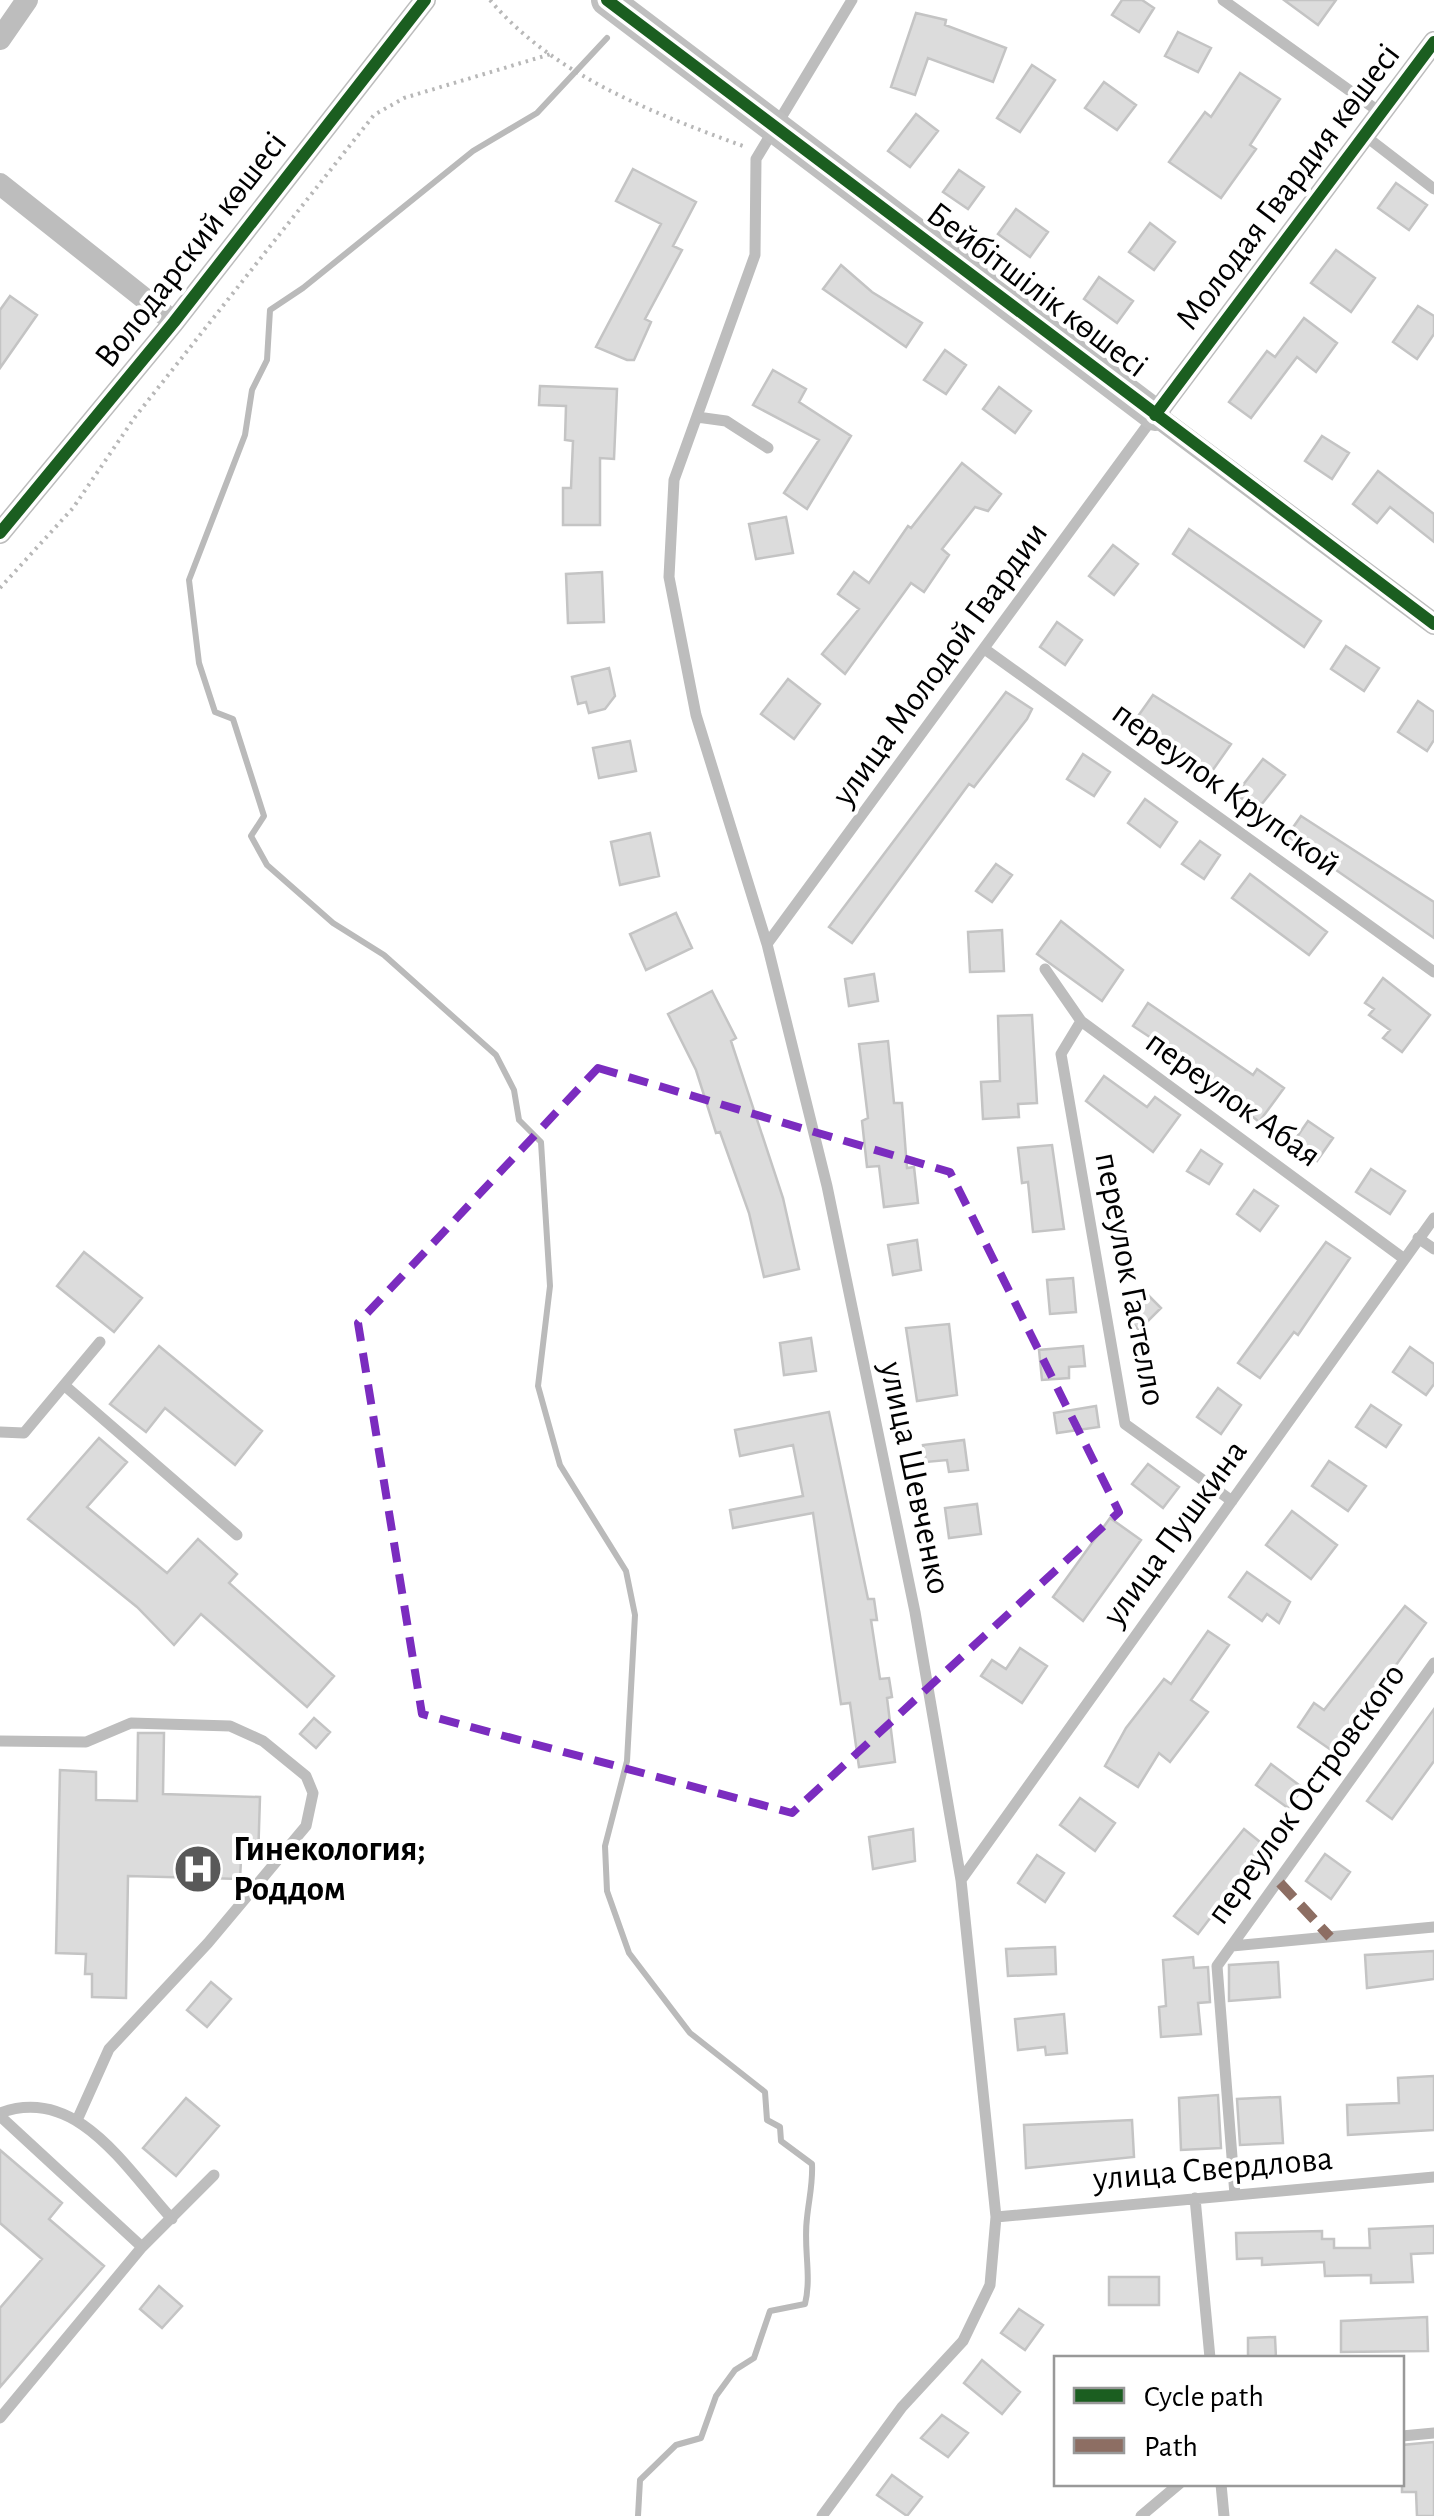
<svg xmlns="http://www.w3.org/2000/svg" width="1434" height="2516" font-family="'Alegreya Sans',sans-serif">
<rect width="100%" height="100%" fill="#fff"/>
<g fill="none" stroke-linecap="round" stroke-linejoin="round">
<!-- stream -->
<path stroke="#bababa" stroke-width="6" d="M607 38 537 113 473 151 303 288 270 310 267 360 252 390 245 435 189 580 199 663 215 712 233 719 264 816 251 836 267 865 333 923 384 955 496 1055 514 1090 519 1120 541 1142 550 1286 538 1386 560 1465 626 1571 635 1615 627 1761 605 1846 607 1891 629 1953 690 2033 765 2092 767 2120 780 2127 781 2141 812 2164C813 2184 809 2198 807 2218 803 2248 812 2275 805 2304L770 2311 754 2358 735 2370 716 2396 701 2438 676 2445 640 2480 638 2516"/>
</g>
<!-- building -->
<path fill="#dcdcdc" stroke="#c4c4c4" stroke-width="2.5" d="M1122 0H1142L1154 8 1139 32 1112 15Z
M1284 0H1336L1318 25Z
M916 13 946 20 945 25 1006 48 993 82 928 58 915 95 891 87Z
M1178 32 1211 48 1198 72 1165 56Z
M1032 65 1055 80 1020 132 997 118Z
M1240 73 1280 99 1250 145 1256 149 1221 198 1169 162 1205 112 1211 117Z
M1104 82 1136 105 1117 130 1085 108Z
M916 114 938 131 910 167 888 151Z
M633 169 696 202 673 246 682 250 645 319 651 322 634 360H627L596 347 661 224 616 201Z
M959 170 984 187 968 209 943 192Z
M1396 183 1427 205 1409 230 1378 208Z
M1016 209 1048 232 1030 257 998 234Z
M1150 223 1175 242 1154 270 1129 252Z
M1336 250 1375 278 1351 312 1311 283Z
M841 265 872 292 922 323 906 347 823 289Z
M1099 277 1133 301 1117 323 1084 299Z
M10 296 37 315 0 368V310Z
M1418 306 1434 316V334L1417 359 1393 342Z
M1304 318 1337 343 1316 372 1297 357 1251 418 1229 402 1267 351 1275 357Z
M945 350 966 365 946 394 924 380Z
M773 370 806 389 799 402 851 436 807 509 784 493 819 440 753 405Z
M540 386 617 389 614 459 600 458V525H563V488H571L573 441 565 440 566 406 539 405Z
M999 387 1031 411 1015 433 983 409Z
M1322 436 1349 453 1332 479 1305 461Z
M962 463 1001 494 988 511 975 507 942 549 949 555 924 592 911 583 845 674 822 654 859 609 838 594 854 572 869 583 908 526 911 528Z
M1378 471 1434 514V542L1390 507 1377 523 1353 504Z
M786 517 793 553 756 559 749 524Z
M1189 529 1321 621 1304 647 1173 554Z
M1113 545 1138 564 1114 595 1089 576Z
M602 572 604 622 568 623 566 574Z
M1057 622 1082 640 1065 665 1040 647Z
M1346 646 1379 668 1364 691 1331 669Z
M609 668 615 696 605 709 589 713 586 702 578 704 572 677Z
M788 679 820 704 794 739 761 714Z
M1006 692 1032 709 1027 719 974 787 969 784 852 943 829 927Z
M1153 695 1231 744 1210 774 1136 719Z
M1418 701 1434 712V740L1427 751 1398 732Z
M630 741 636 771 599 778 593 748Z
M1083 754 1110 772 1094 796 1067 779Z
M1263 759 1285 775 1257 810 1236 794Z
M1145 799 1177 822 1160 847 1128 823Z
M1301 816 1434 902V938L1287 836Z
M650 833 659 876 620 885 611 842Z
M1200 841 1220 855 1204 879 1182 864Z
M996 864 1012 875 992 902 976 891Z
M1250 874 1327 932 1309 955 1232 898Z
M676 913 692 948 646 970 630 934Z
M1061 921 1123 970 1102 1001 1037 954Z
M1002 930 1004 971 970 972 968 932Z
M874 974 878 1001 849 1006 845 979Z
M1383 978 1430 1015 1402 1052 1383 1038 1390 1030 1369 1015 1374 1009 1365 1003Z
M712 991 736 1038 731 1041 783 1198 799 1269 764 1277 749 1213 720 1132 716 1133 696 1070 668 1014Z
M1148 1003 1253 1075 1257 1069 1284 1088 1259 1122 1183 1059 1133 1026Z
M1032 1015 1037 1103 1018 1104 1019 1117 983 1119 981 1082 1000 1081 998 1016Z
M888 1041 894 1103H902L907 1168 914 1167 918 1203 884 1207 879 1166 867 1167 862 1121 868 1118 859 1044Z
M1104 1076 1147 1107 1155 1097 1180 1115 1153 1152 1086 1101Z
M1308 1121 1333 1138 1317 1161 1292 1144Z
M1052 1145 1064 1229 1033 1232 1028 1182 1022 1183 1018 1148Z
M1201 1150 1222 1164 1209 1184 1187 1171Z
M1371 1169 1405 1191 1390 1214 1356 1192Z
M1254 1190 1278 1206 1260 1231 1237 1214Z
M917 1240 921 1270 893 1275 888 1245Z
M1326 1242 1350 1258 1298 1335 1294 1332 1260 1378 1238 1363Z
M84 1252 142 1298 114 1332 57 1286Z
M1073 1278 1076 1312 1050 1314 1047 1280Z
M1148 1295 1161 1308 1139 1330 1127 1317Z
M949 1324 957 1395 917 1401 906 1328Z
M811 1338 816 1371 784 1375 780 1343Z
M159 1346 262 1431 235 1465 165 1408 146 1432 110 1404Z
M1083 1346 1085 1366 1069 1367V1378L1042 1380 1039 1350Z
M1410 1347 1434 1364V1384L1426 1395 1393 1372Z
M1218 1388 1241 1405 1221 1434 1197 1417Z
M1371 1405 1401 1425 1386 1447 1356 1427Z
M1096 1406 1099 1427 1057 1433 1054 1413Z
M829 1412 868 1599H874L877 1620H871L880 1679 889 1678 892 1697 887 1698 895 1762 859 1767 850 1703 841 1704 813 1513 733 1528 730 1510 803 1496 793 1445 740 1456 735 1430Z
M99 1438 127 1462 87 1507 167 1573 198 1539 237 1574 229 1583 334 1676 307 1707 201 1614 174 1645 137 1607 28 1519Z
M964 1440 968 1470 949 1472 947 1460 926 1462 923 1445Z
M1329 1461 1366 1486 1348 1511 1312 1486Z
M1148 1464 1179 1487 1163 1508 1132 1484Z
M977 1504 981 1534 949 1538 945 1508Z
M1292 1511 1337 1545 1311 1579 1266 1545Z
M1110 1518 1141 1540 1083 1621 1053 1597Z
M1247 1572 1290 1602 1279 1623 1267 1614 1262 1621 1229 1597Z
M1405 1606 1426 1623 1334 1752 1298 1727 1314 1703 1324 1710Z
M1208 1631 1229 1645 1191 1700 1208 1712 1170 1762 1159 1753 1138 1787 1105 1766 1126 1728 1164 1679 1171 1684Z
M1020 1648 1047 1666 1022 1703 981 1676 992 1660 1006 1669Z
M1434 1709V1761L1392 1819 1367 1801Z
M314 1718 330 1732 316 1748 300 1734Z
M138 1733H164L163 1794 260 1797 258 1860H241L240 1879 128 1876 126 1998 92 1997V1974H85L86 1954 56 1953 60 1770 96 1772V1800L137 1801Z
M1271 1764 1303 1788 1288 1808 1256 1785Z
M1080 1798 1115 1823 1095 1851 1060 1825Z
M913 1829 915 1861 873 1869 869 1837Z
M1244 1829 1265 1846 1198 1934 1174 1916Z
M1325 1854 1350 1872 1331 1899 1306 1881Z
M1037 1855 1064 1873 1045 1902 1018 1883Z
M1055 1947 1056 1974 1008 1976 1006 1949Z
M1434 1951V1979L1367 1988 1365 1955Z
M1193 1957 1194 1968 1208 1967 1210 2002 1198 2003 1201 2034 1161 2037 1159 2007 1166 2006 1163 1960Z
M1278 1962 1280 1997 1229 2001V1965Z
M211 1982 231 1999 207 2027 187 2010Z
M1064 2014 1067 2053 1046 2055 1045 2047 1018 2050 1015 2019Z
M1434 2076V2130L1348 2135 1347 2105 1399 2103 1398 2078Z
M1218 2095 1221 2148 1181 2150 1179 2098Z
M1280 2097 1283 2143 1240 2145 1237 2099Z
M186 2098 219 2126 176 2176 143 2148Z
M1132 2120 1134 2157 1026 2168 1024 2125Z
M0 2150 62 2203 49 2219 104 2266 0 2387V2308L42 2259 0 2223Z
M1434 2226V2253L1411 2254 1413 2282 1371 2283V2275L1325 2276 1324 2262 1262 2265V2258L1237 2259 1236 2233 1322 2231V2239H1334V2248H1370L1369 2229Z
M1109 2277H1159V2305H1109Z
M159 2286 182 2306 162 2328 140 2309Z
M1019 2309 1043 2325 1025 2350 1001 2333Z
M1427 2317 1428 2351 1341 2352V2321Z
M1275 2337 1276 2358H1248V2338Z
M982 2360 1020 2392 1002 2414 964 2383Z
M942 2415 968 2433 948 2457 921 2438Z
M1434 2442V2516H1417L1416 2492H1402V2445Z
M892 2475 922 2497 907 2516 877 2495Z"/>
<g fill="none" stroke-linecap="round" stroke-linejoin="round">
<!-- path -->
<path stroke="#b8b8b8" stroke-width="4" stroke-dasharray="2.5 5" stroke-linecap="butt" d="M490 0C553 75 653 113 743 146
M0 588 73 508 135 417 374 115 404 98 551 54"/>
<!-- lane -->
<path stroke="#bdbdbd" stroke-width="11" d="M1223 0 1381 113
M1364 135 1434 189
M697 417 726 421 768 448
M986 650 1434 972
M767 944 1152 419
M1045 969 1081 1021 1403 1258
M1081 1021 1061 1054 1125 1424 1232 1501
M1418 1238 1434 1249
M64 1385 237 1535
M0 1432 24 1433 100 1342
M0 1741 86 1742 131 1723 230 1726 263 1741 306 1776 313 1793 306 1826 208 1943 109 2049 78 2118
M961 1880 1434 1218
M1232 1946 1434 1927
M0 2113C77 2084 126 2169 172 2219
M0 2116 142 2247
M1235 2195 1217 1966 1434 1663
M1195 2198 1210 2358
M996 2217 1434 2177
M0 2418 142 2247 214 2175
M1402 2436 1434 2433
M1221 2484 1224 2516
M822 2516 902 2407 963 2341 990 2285 996 2217 961 1880 915 1612 827 1186 767 944 696 715 669 577 674 480 755 255 756 159 852 0
M1141 2516 1179 2484"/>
<!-- street -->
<path stroke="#bdbdbd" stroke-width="22" d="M0 39 27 0
M1434 42 1155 415 1434 624
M0 184 174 322
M0 533 174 322 425 0"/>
<!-- secondary -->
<path stroke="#bfbfbf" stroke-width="32" d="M607 0 1155 415"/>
<!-- quiet -->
<path stroke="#8d6e63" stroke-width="10" stroke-dasharray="20 10" stroke-linecap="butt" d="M1280 1883 1330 1937"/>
<!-- cycleway casing -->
<g stroke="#fff" stroke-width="19">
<path id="cycleway" d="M607 0 1434 624
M1155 415 1434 42
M0 533 174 322 425 0"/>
</g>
<!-- cycleway -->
<use href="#cycleway" stroke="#1b5e20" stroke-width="12"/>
</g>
<!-- marked area -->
<path fill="none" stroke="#7b2cbf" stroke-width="8" stroke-dasharray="20 12" stroke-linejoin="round" d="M598 1068 950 1172 1119 1512 792 1813 422 1714 358 1323Z"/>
<!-- icons -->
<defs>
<g id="hospital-disc" transform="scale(2.5)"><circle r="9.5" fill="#595959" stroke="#fff"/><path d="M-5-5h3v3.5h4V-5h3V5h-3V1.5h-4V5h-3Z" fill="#fff"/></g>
</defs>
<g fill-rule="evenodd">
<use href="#hospital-disc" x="198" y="1869"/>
</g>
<g text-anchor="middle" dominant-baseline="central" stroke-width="8" stroke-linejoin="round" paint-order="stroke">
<!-- street labels -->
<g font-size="35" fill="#000" stroke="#fff">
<text transform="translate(1288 187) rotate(-53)">Молодая Гвардия көшесі</text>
<text transform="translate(191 250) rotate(-52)">Володарский көшесі</text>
<text transform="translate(1037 290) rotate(37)">Бейбітшілік көшесі</text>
<text transform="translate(940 664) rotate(-54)">улица Молодой Гвардии</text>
<text transform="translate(1226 789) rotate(36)">переулок Крупской</text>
<text transform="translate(1233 1099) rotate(36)">переулок Абая</text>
<text transform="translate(1130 1279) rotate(79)">переулок Гастелло</text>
<text transform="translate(915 1478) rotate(78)">улица Шевченко</text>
<text transform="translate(1175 1533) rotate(-54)">улица Пушкина</text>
<text transform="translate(1306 1794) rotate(-54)">переулок Островского</text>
<text transform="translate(1213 2169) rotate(-5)">улица Свердлова</text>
</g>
<!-- poi labels -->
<g font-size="35" font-weight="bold" fill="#000" stroke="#fff" text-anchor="start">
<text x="233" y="1849">Гинекология;<tspan x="233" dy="40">Роддом</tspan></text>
</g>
</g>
<!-- legend -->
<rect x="1054" y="2356" width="350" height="130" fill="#ffffff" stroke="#999999" stroke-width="2.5"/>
<rect x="1074" y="2388" width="50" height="15" fill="#1b5e20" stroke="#999999" stroke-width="2.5"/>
<text x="1144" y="2406" font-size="30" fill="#000000">Cycle path</text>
<rect x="1074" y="2438" width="50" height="15" fill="#8d6e63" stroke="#999999" stroke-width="2.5"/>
<text x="1144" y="2456" font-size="30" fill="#000000">Path</text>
</svg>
